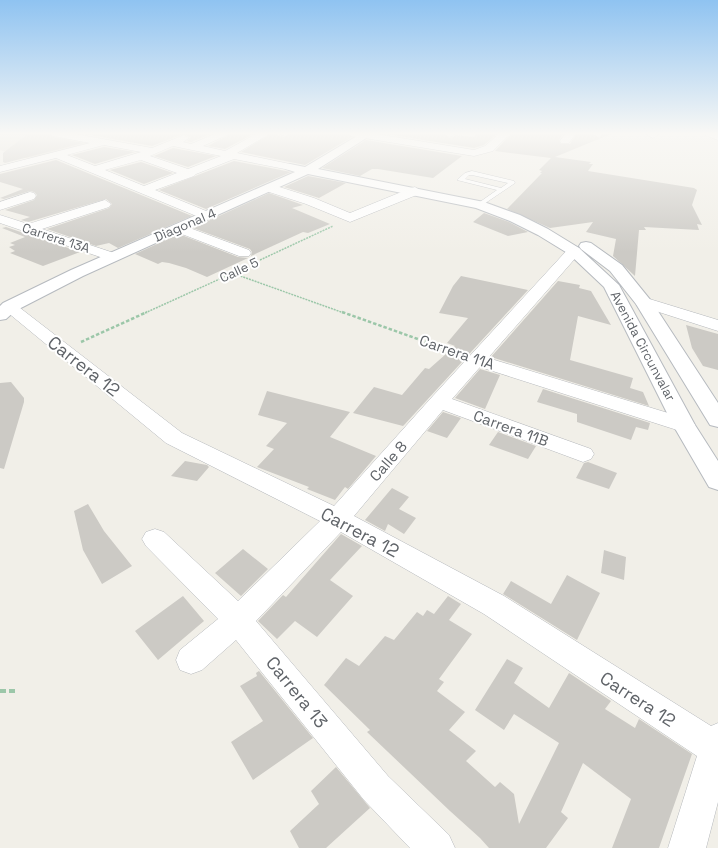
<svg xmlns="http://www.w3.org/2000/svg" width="718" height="848" font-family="'Space Grotesk',sans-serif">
<rect width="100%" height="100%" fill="#f1efe8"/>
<!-- education -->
<path fill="#e1ded6" d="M0 133H33L93 144 52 155 26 158 0 150Z"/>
<!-- building -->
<path fill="#cccac5" d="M29 133H47L53 137 83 143 5 163 3 162V153Z
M79 133H213L191 142 187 141 190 138V137L183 134 152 146Z
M232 133H255L225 149 208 146Z
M272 133 284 137 291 133H346L352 137 305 165 241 152Z
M380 133H442L450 138 456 135 474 137 478 133H498L484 145 474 148Z
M512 133H564L559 140 561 144H570L577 133H591L599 138 604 133H611V134L555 157 591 162 589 164H593L588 171 694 188 697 190 692 205 702 225 697 224 699 230 644 227 646 230H639L635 276 613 256 616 239 586 232 593 222 550 228 507 209 542 173H540L542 171 539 170 551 158 495 151Z
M366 140 462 156 433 178 378 169H372L360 176 322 168Z
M104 147 135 152 95 164 72 155Z
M173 148 216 156 188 167 154 156Z
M56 160 192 216 118 248 109 243 96 246 47 229 109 208 112 204 106 199 28 222 21 220 30 217 5 210 34 200 37 195 34 192 30 191 4 199 0 198 23 189 0 182V174Z
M234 161 291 172 206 209 159 190Z
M141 162 173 173 144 184 110 170Z
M308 176 346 183 319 198 284 187Z
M269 193 303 205 292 208 330 224 308 233 303 232 251 256 252 252 250 249 193 228Z
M484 213 509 222 528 232 508 236 473 222Z
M6 227 80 252 43 266 10 253 15 251 9 247 15 245 10 243 25 237 2 228Z
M179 234 238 257 248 258 207 277 186 268 169 263 162 262 158 264 135 254Z
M461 276 528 290 405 424 403 426 353 413 374 387 402 395 425 368 429 369 455 346 447 343 468 318 439 313 453 286Z
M558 281 580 285 579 288 591 291 611 325 578 316 570 360 633 378 630 388 643 392 649 406 491 357Z
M686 325 718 334V370L703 366 692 348Z
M480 369 500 375 485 409 455 398Z
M11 382 24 398V402L4 469 0 468V383Z
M543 389 650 423 648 430 636 427 631 440 577 422V414L537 402Z
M267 391 350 412 330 437 376 456 348 489 345 487 335 500 307 489 309 487 257 467 274 449 266 446 287 423 258 415Z
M443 412 461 418 447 438 427 431Z
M498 432 536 446 528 459 489 445Z
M185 461 207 465 209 467 197 481 171 476Z
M588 462 617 473 609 489 576 478 584 463Z
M392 488 409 497 399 509 416 518 404 534 388 524 385 531 365 520Z
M88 504 104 531 132 566 102 584 83 550 74 511Z
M341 534 362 546 330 580 353 596 317 637 295 621 277 639 258 621 283 595 286 597Z
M243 549 268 569 241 596 215 573Z
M604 550 626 557 624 580 601 573Z
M567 575 600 593 577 640 503 594 511 581 551 604Z
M183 596 204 621 158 660 135 631Z
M448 596 461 604 449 620 472 634 439 679 444 682 437 691 465 712 449 730 476 751 466 761 495 787 500 782 514 794 519 824 559 743 514 714 504 730 475 710 507 659 523 668 514 683 549 708 569 673 611 701 605 709 635 728 639 719 692 754 659 848H612L631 799 583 763 561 812 568 818 546 848H489L480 838 450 811 367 732 370 730 324 685 346 658 359 666 385 636 394 640 417 612 423 616 427 610 434 614Z
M259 671 313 738 253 780 231 742 263 721 240 686 257 676 256 673Z
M336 767 370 808 326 848H299L290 831 319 804 311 791Z"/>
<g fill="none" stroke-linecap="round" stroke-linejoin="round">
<!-- lane casing -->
<g stroke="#b5b8bc" stroke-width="1">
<path id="lane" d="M472 171 514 181 515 183 481 206H477V204L497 190 457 180 465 173ZM469 175H472L508 183 501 188 465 179Z"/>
</g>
<!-- street casing -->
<g stroke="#b5b8bc" stroke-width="1">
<path id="street" d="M48 133H70L152 148 184 135 189 138 183 142 191 144 217 133H231L203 146 225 151 258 133H271L237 153 290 164 296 167 290 170 234 159 196 174 194 176 155 190 211 213 212 216 211 219 206 220 56 158 0 172V166L90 143 53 136ZM104 145 141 152 95 166 67 155ZM173 146 221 156 188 169 150 156ZM141 160 177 173 144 186 105 170Z
M278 133H290L285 136Z
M347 133H370L474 150 485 146 500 133H511L493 151 474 156 352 136Z
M446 133H456L450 137 447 136Z
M566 133H576L569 143H561L560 141Z
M592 133H602L603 134 598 137Z
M644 133H657L658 135 653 138Z
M703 133 718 134V140L705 135Z
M270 184 314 198 350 213 411 188 415 187 421 191 419 194 350 222 306 204 266 191 264 188 266 185Z
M30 192 34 193 36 196 34 199 0 210V202Z
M105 200 111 204 109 207 42 229 117 254 119 257 117 260 112 261 0 223V215L28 224Z
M179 224 249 250 251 253 249 256H239L174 231 172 228 174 225Z
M574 247 579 248 581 251 579 254 488 358 691 420 695 425 691 430 684 432 677 430 480 367 452 399 591 449 594 454 591 459 583 462 575 459 443 410 354 516 504 596 711 726 718 723V802L706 848H668L697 756 484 614 341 532 256 621 388 776 449 835 455 848H410L364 800 236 640 202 670 191 674 180 670 176 660 180 650 218 619 146 546 142 539 146 532 155 529 164 532 238 601 320 521 166 443 1 307 3 304 9 302 15 304 182 433 334 506 432 397 569 248Z
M643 297 718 320V331L637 305 635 302 637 299Z"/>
</g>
<!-- secondary casing -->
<g stroke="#b6babf" stroke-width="2">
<path id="secondary" d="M362 133H374L318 169 484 202 520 215 548 229 579 248 619 285 695 425 718 461V490L709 487 673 425 604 287 569 254 538 235 510 221 476 208 308 174 83 276 15 311 6 319 0 320V306L3 303 71 270 295 172 286 169 284 167 290 164 305 167Z
M586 242 591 243 622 265 652 302 718 403V427L710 425 636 304 610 271 581 249 579 246 581 243Z"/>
</g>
<!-- path-far2 -->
<path stroke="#9cc7a9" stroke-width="1.5" stroke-dasharray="2 1" stroke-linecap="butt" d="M260 260 333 226
M232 273 344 313
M145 313 246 267"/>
<!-- path-far1 -->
<path stroke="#9cc7a9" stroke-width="2.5" stroke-dasharray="3.5 2" stroke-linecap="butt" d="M342 312 460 354
M81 342 147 312"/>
<!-- path -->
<path stroke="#9cc7a9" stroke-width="4" stroke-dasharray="6 3" stroke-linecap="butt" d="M0 691H17"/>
<!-- lane -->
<use href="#lane" fill="#fff" fill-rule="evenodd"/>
<!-- street -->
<use href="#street" fill="#fff" fill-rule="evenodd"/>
<!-- secondary -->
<use href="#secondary" fill="#fff" fill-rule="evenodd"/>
</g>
<!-- sky -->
<linearGradient id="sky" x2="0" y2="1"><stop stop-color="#8fc3f1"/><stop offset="0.53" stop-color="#f9f8f5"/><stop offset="1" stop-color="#f9f8f5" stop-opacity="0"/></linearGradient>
<rect width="718" height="252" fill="url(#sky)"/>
<g text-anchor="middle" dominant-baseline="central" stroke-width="4" stroke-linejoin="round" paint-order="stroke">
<!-- far-street labels -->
<g font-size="13" fill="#5f6368" stroke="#fff">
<text transform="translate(185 225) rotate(-23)">Diagonal 4</text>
<text transform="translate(56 238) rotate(18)">Carrera 13A</text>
<text transform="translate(239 270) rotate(-25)">Calle 5</text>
<text transform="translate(643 346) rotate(62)">Avenida Circunvalar</text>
</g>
<!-- street labels -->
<g font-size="15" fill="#5f6368" stroke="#fff">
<text transform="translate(457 352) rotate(19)">Carrera 11A</text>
<text transform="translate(511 428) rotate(20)">Carrera 11B</text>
<text transform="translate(388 461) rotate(-49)">Calle 8</text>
</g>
<!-- near-street labels -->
<g font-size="18" fill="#5f6368" stroke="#fff">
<text transform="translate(84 366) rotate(38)">Carrera 12</text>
<text transform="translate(360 532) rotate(28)">Carrera 12</text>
<text transform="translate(297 692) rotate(51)">Carrera 13</text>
<text transform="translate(638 699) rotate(33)">Carrera 12</text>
</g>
</g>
</svg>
